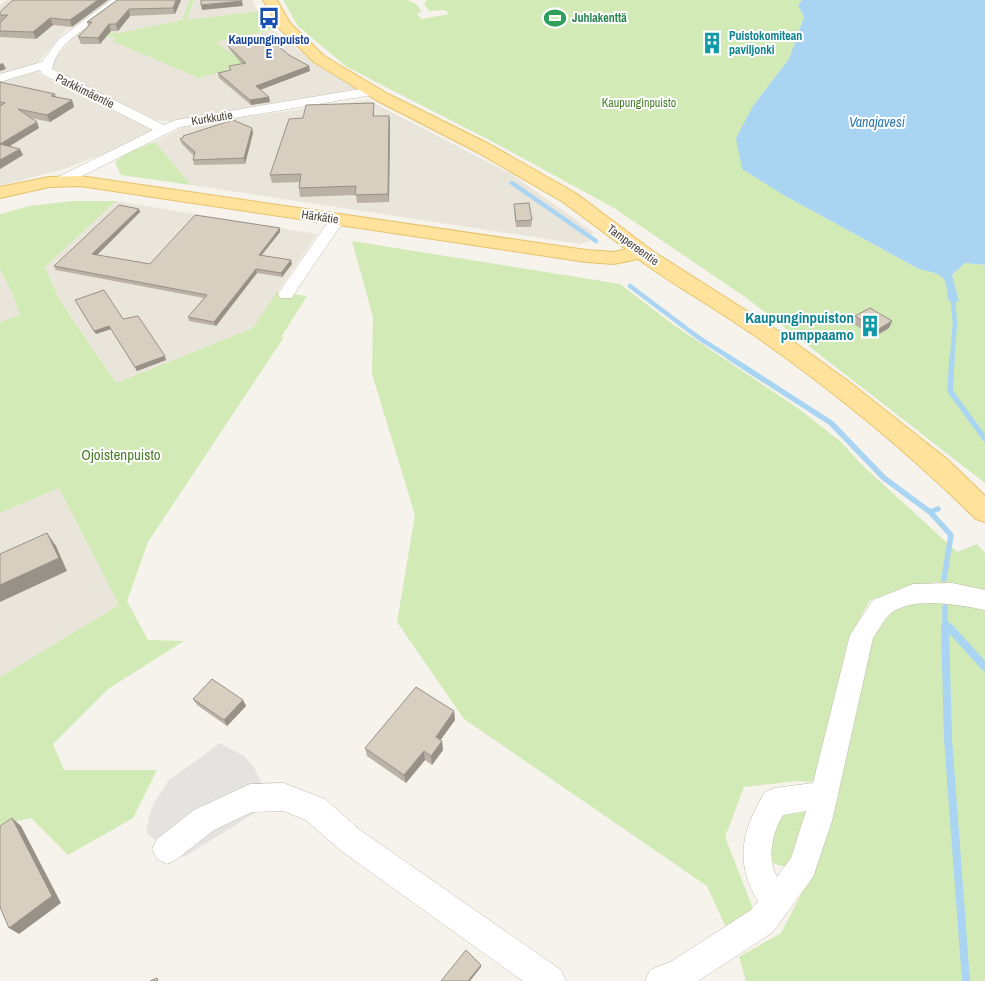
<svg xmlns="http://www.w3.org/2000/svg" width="985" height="981" font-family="'Archivo Narrow',sans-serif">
<rect width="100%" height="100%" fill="#f6f3ec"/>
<!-- residential -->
<path fill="#eae5da" d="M7 0H110L66 30 35 66 41 75 152 130 145 138 64 169 0 186V5Z
M123 0H190L182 20 119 33H79Z
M194 0H252L258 11 187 20Z
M273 30 319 66 357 89 173 122 157 120 52 71 54 59 74 37H115L112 41 246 64 215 42Z
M368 100 511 174 593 232 590 241 580 244 191 185 155 142 187 125Z
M116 201 317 234 253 328 116 383 60 301 45 267Z
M0 269 14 298 20 315 0 322Z
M59 488 119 605 0 677V513Z"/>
<!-- green -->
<path fill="#d2eab5" d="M190 0H194L187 20 258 11 273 30 216 42 247 65 199 78 112 41 115 37 75 36 79 33H119L182 20Z
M283 0H407L416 4 422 12 417 13 421 19 450 14 444 10 429 11 424 3 427 0H802L798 5 804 17 789 59 753 106 742 168 787 197 919 269C943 275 946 273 948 300L959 301 952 275 965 263 985 265V483L748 299 614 208 499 145 347 67 298 26Z
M155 142 191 185 121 175 115 162 129 152Z
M72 201H116L45 267 60 301 116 383 253 328 277 292 307 296 281 337H284L148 542 127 601 148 640 184 641 108 689 53 744 64 770H157L133 818 68 855 31 818 0 825V677L119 605 59 488 0 513V322L20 315 14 298 0 269V214L30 206Z
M352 241 620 284 675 326 799 409 841 442 860 463 957 552 977 544 985 553V591L936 582 870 600 848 640 816 782 796 781 744 787 725 837 752 906 750 913 727 930 707 886 464 719 397 622 415 515 372 374 373 317Z
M923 601 971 604 985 608V981H746L739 957 781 933 814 870 839 795V739L857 662 883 614Z
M817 801 789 864 783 866C779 865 775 865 772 861 764 851 773 820 783 814 793 808 806 805 817 801Z"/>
<!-- parking -->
<path fill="#e5e3e0" d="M220 743 244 756 254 767 261 782 262 797 258 811 184 857 167 849 146 833 149 816 154 803 168 781Z"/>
<!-- water -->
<path fill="#a9d4f2" d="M802 0H985V265L965 263 952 275 959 301 953 302 948 300C946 273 943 275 919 269L787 197 742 169 736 138 753 106 789 59 804 17 798 5Z"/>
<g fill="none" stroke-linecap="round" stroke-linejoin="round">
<!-- stream-far2 -->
<path stroke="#a9d4f2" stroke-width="4.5" d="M512 183 596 241
M630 286 699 338 732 359
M952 359 955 323 953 302"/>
<!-- stream-far1 -->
<path stroke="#a9d4f2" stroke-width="5.5" d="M730 358 831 423 884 478 930 512
M952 358 950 391 985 439
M938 509 930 512 951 535 944 579
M945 607V628
M945 622 950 628"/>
<!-- stream -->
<path stroke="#a9d4f2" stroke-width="8" d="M945 627 948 739 966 981
M949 627 985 667"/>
<!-- minor casing -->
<g stroke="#c2bbae" stroke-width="1">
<path id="minor" d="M111 0H123C102 24 59 34 52 69L164 125 176 120 372 87 378 91 372 95 180 127 68 183H58L56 180 58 177 153 130 42 74 40 70 0 82V74L42 62 59 39Z
M337 214 345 219 294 294 292 298H280L278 294 332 216Z
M952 583 985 590V610C960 605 910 595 889 615 883 621 878 631 873 638L832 821 813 877 773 932 698 981H645L650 970 672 961 751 910 758 901C734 861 742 830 765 792L775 788 813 783 850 635 873 600 913 584ZM806 811 791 858 777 877C766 858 773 832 783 815Z
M283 783 325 799 360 830 561 970 566 981H523L340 850 306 820 283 811 252 812 214 830 177 859 167 864 157 859 152 849 157 839 194 810 250 784Z"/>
</g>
<!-- major casing -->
<g stroke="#e6c16a" stroke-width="2">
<path id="major" d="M263 0H277L290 23 324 56 388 94 489 144 577 194 654 252 780 332 848 381 948 460 985 496V522L976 519C911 455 840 396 765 343 724 313 679 289 638 259L614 264 586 262 80 186 49 187 0 198V187L49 177 80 176 586 250 614 252 626 249 563 202 477 152 376 100 314 62 279 28Z"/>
</g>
<!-- minor -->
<use href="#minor" fill="#fff" fill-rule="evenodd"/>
<!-- major -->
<use href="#major" fill="#ffe39c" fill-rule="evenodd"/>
</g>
<!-- wall -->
<path fill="#bab2a6" d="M13 0H108L72 27 53 25 36 39 0 37V23L2 22H0V12Z
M181 0 175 14 130 16 118 31H111L100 44H81L78 37 88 26 87 22 113 3Z
M228 46 289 55 309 66 310 71 260 90 270 102 251 105 219 78 218 73 230 70 229 66 242 64 230 50Z
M0 82 55 94 56 97 72 100 74 107 50 122 31 118 39 128 10 146 23 155 0 169Z
M374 111V116H389L390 124 389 202 357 203 356 195 300 197 299 188 300 182 272 183 270 175 303 118Z
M253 133 245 164 194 165 193 160 194 156 182 144 180 139 183 138V136Z
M514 204 532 220 531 227H516L514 211Z
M139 209 140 212 97 255 150 264 280 232 262 255 292 264 282 277 257 273 216 326 189 321 188 317 204 298 56 270 54 266Z
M75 300 123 319 166 360 137 371 111 329 96 334Z
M855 316 892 321 889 328 874 337 852 323Z
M193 699 243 700 246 706 227 726 197 705Z
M454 711 455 720 440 740 442 741 443 750 432 765 425 760 406 783 367 756 365 748Z"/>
<!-- shaded-wall -->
<path fill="#979187" d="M98 0H108L72 27 70 20Z
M176 0H181L175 14 173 8Z
M242 1 243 6 202 10 201 5Z
M129 9 130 16 118 31 116 24Z
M50 18 53 25 36 39 33 32Z
M109 24 111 31 100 44 98 38Z
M3 63 6 69 0 71V64Z
M309 66 310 71 257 91 256 86Z
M269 97 270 102 251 105 250 100Z
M72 100 74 107 50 122 47 115Z
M374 103V124L373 116Z
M389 116 390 124 389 202 388 194Z
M37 122 39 128 3 150 0 144Z
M252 128 253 133 245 164 244 158Z
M20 149 23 155 0 169V160Z
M139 209 140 212 94 258 92 254Z
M280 228V232L259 258V255Z
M291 260 292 264 282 277 281 273Z
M256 269 257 273 216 326 214 322Z
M892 321 889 328 874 337 877 330Z
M109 326 111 329 96 334 94 331Z
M165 356 166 360 137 371 135 367Z
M47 533 56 546 67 571 0 602V585Z
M243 700 246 706 227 726 224 720Z
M454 711 455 720 437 745 436 737Z
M442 741 443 750 432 765 431 756Z
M424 751 425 760 406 783 404 775Z
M12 818 21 826 61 903 19 934 9 928Z
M481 965V967L470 981H468Z"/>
<!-- building -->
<path fill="#d8cfc1" stroke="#979187" d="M13 0H98L70 20 50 18 33 32 0 31V23L8 15H0V12Z
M117 0H176L173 8 129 9 116 24H109L98 38 78 37 92 22H87L113 3Z
M201 0H241L242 1 201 5Z
M266 36 289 55 309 66 256 86 269 97 250 100 218 73 231 70 229 66 246 63 228 46Z
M0 82 55 94 51 96 72 100 47 115 18 109 37 122 0 144V106L5 103 0 102Z
M374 103 373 116H389L388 194 355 195 356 186 299 188 301 174 270 175 289 119 303 118 306 105Z
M233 120 252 128 244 158 193 160 195 152 180 139 184 137 183 136Z
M0 144 20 149 0 160Z
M529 203 532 220 516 221 514 204Z
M119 205 139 209 92 254 150 264 195 215 280 228 259 255 291 260 281 273 256 269 214 322 188 317 207 295 54 266Z
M104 290 123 319 138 316 165 356 135 367 109 326 94 331 75 300Z
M870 308 892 321 877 330 855 316Z
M47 533 59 558 0 585V554Z
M212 679 243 700 224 720 193 699Z
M416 687 454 711 436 737 442 741 431 756 424 751 404 775 365 748Z
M12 818 52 896 9 928 0 907V826Z
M466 950 481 965 468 981H441Z
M157 978 158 981H150Z"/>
<!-- icons -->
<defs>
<g id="bus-bare" transform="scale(1.725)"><path d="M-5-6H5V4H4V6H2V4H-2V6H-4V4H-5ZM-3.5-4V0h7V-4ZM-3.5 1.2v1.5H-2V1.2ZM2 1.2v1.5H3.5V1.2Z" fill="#1a4fb4" stroke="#fff" stroke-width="2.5" paint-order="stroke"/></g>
<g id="stadium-bare" transform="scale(1.725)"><path d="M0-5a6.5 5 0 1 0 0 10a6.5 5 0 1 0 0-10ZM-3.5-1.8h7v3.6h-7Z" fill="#2e9e5b" stroke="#fff" stroke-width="2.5" paint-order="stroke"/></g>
<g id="building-bare" transform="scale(1.725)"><path d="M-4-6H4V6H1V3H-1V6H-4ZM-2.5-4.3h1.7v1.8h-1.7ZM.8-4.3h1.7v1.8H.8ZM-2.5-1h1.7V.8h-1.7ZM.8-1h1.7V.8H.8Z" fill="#0f9aa8" stroke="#fff" stroke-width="2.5" paint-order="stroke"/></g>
</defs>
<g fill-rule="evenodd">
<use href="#bus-bare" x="269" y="18"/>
<use href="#stadium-bare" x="555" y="18"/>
<use href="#building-bare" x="712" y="43"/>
<use href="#building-bare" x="870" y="326"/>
</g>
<g text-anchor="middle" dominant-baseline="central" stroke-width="4" stroke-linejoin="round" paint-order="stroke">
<!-- far-leisure labels -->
<g font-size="12" font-weight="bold" fill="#27864d" stroke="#fff" text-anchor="start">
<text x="572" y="18">Juhlakenttä</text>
</g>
<!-- far-culture labels -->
<g font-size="12" font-weight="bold" fill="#0d838f" stroke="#fff" text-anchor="start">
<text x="729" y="36">Puistokomitean<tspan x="729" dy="14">paviljonki</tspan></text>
</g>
<!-- far-transit labels -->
<g font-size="12" font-weight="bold" fill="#164399" stroke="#fff">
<text x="269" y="40">Kaupunginpuisto<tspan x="269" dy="14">E</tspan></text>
</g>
<!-- far-street labels -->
<g font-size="12" fill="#4b4439" stroke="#fff">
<text transform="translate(85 91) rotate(26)">Parkkimäentie</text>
<text transform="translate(212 118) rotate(-9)">Kurkkutie</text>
<text transform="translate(320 217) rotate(8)">Härkätie</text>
<text transform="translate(633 245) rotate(36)">Tampereentie</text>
</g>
<!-- far-park labels -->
<g font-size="12" fill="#4a7f2a" stroke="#fff">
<text x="639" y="103">Kaupunginpuisto</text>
</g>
<!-- far-water labels -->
<g font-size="14" font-style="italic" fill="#2e7ab2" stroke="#fff">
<text x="877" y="122">Vanajavesi</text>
</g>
<!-- culture labels -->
<g font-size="15" font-weight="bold" fill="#0d838f" stroke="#fff" text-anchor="end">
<text x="854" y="317">Kaupunginpuiston<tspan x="854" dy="17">pumppaamo</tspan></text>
</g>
<!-- park labels -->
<g font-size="15" fill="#4a7f2a" stroke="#fff">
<text x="121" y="454">Ojoistenpuisto</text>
</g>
</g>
</svg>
